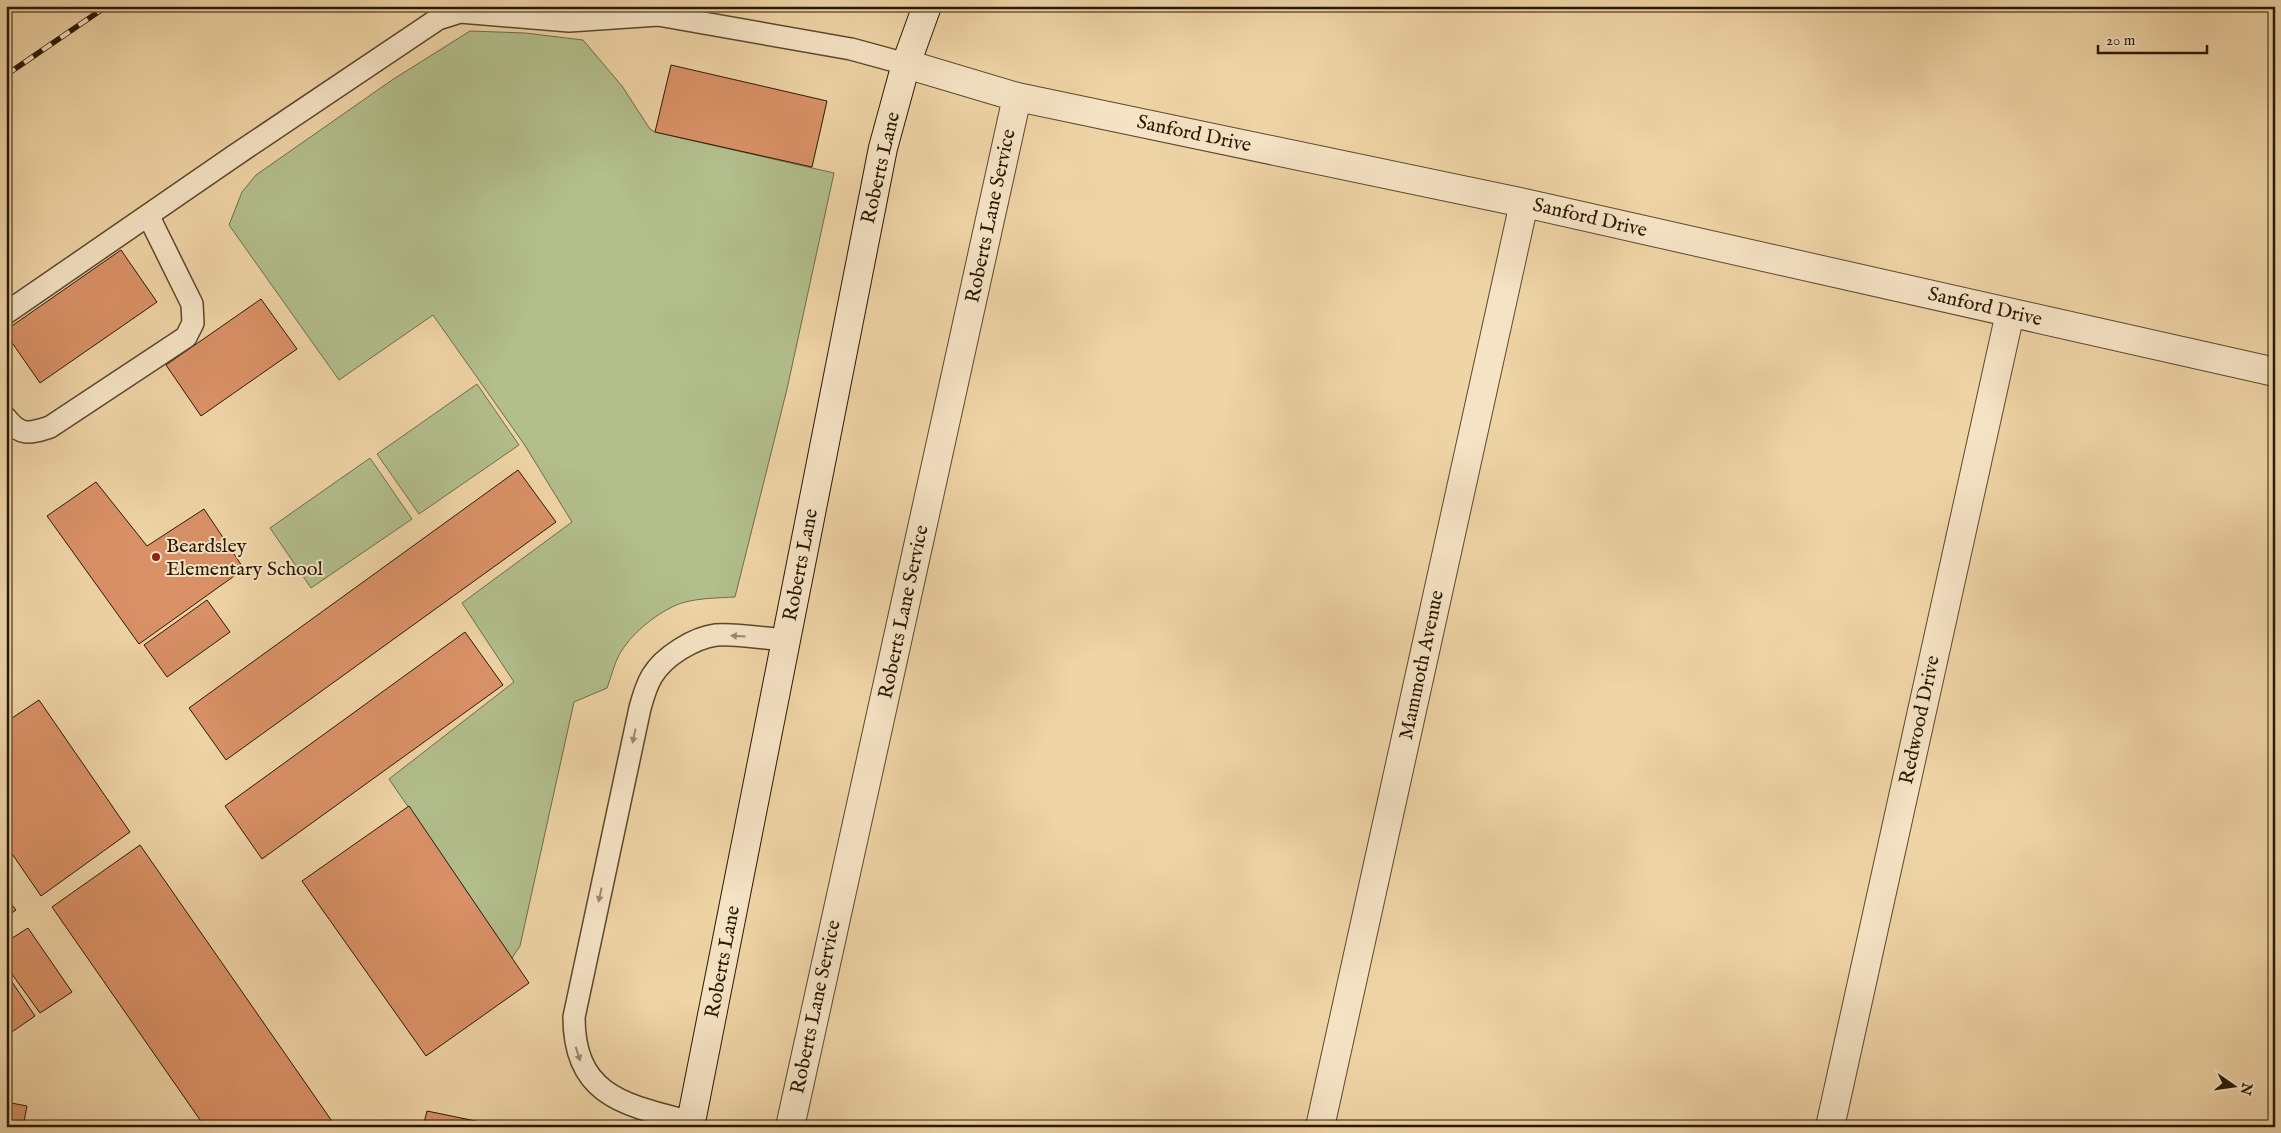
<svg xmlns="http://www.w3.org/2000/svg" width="2281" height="1133" font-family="'IM FELL English',serif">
<rect width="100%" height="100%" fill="#efd4a6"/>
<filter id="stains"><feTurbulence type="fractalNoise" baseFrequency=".004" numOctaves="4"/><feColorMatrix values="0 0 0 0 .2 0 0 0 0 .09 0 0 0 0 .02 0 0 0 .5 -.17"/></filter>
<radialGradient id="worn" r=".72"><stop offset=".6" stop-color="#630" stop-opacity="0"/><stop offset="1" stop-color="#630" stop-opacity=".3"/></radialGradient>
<!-- green -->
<path fill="#b2be8c" stroke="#6e6c48" d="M470 31 525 33 583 40 622 86 650 129 655 132 834 173 787 389 735 597C718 598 690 598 674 606 653 616 630 635 619 655 614 665 611 677 607 688L574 702 520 946 512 958 389 779 514 682 462 603 572 522 524 444 433 315 339 380 229 225 242 192 256 175 392 80Z
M477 384 519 445 419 514 377 454Z
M370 458 412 519 311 588 270 528Z"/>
<!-- building -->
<path fill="#da9167" stroke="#291904" d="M671 65 827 101 812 167 655 132Z
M121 250 157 302 40 383 6 334V330Z
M261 299 297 349 201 416 166 365Z
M518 470 556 522 226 760 189 708Z
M96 482 147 546 204 509 244 569 139 644 47 516Z
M207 600 230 632 167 677 144 645Z
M465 632 503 685 262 859 225 806Z
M39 700 130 832 41 896 6 845V722Z
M409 806 529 983 426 1056 302 881Z
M140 845 336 1127H205L52 907Z
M6 897 16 910 6 917Z
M28 928 72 992 40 1013 6 966V942Z
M6 973 35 1016 6 1036Z
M6 1102 27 1106 23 1127H6Z
M427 1111 505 1127H423Z"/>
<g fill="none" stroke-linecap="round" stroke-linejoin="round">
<!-- service casing -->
<g stroke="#5a482c" stroke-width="24">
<path id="service" d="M6 313 234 156 438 19 460 12 569 21 658 15 851 49 906 64
M6 418C20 436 29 434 50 427L186 337 193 323 192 304 148 215
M691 1122C626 1105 574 1097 574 1017L640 708C643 697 646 686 652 676 664 656 694 638 716 635 734 633 768 639 786 640"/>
</g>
<!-- minor casing -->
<g stroke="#5a482c" stroke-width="30">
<path id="minor" d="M906 64 1017 97 1524 203 2275 372
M790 1127 1017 97
M1320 1127 1524 203
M1830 1127 2010 313"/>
</g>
<!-- secondary casing -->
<g stroke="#291904" stroke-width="30">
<path id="secondary" d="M690 1127 883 148 906 64 927 6"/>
</g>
<!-- service -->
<use href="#service" stroke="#f5e3c5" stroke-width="21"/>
<!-- minor -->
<use href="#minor" stroke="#f5e3c5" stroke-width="28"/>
<!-- secondary -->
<use href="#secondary" stroke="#f5e3c5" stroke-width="28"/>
<!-- rail casing -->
<g stroke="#291904" stroke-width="5.5">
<path id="rail" d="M6 75 107 6"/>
</g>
<!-- rail -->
<use href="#rail" stroke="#f5e3c5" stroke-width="4" stroke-dasharray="11" stroke-linecap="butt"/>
</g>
<!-- one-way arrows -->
<defs><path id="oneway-solid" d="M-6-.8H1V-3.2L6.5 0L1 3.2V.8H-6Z" transform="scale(1.25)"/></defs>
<g fill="#99886e">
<use href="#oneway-solid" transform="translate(738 636) rotate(-176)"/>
<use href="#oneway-solid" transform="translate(634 736) rotate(102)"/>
<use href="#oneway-solid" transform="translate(600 895) rotate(102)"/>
<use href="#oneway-solid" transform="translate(578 1054) rotate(72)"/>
</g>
<!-- markers -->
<circle fill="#8f2418" stroke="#f5e3c5" stroke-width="2" cx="156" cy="557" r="5"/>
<g text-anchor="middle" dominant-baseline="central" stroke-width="4" stroke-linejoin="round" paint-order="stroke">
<!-- street labels -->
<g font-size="20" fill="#291904" stroke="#f5e3c5">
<text transform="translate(1194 134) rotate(12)">Sanford Drive</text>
<text transform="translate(881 168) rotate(-77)">Roberts Lane</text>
<text transform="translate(991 216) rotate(-78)">Roberts Lane Service</text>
<text transform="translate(1590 218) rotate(13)">Sanford Drive</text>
<text transform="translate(1985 307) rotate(13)">Sanford Drive</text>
<text transform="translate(801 565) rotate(-79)">Roberts Lane</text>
<text transform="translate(904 612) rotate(-78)">Roberts Lane Service</text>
<text transform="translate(1422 665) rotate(-78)">Mammoth Avenue</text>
<text transform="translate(1920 720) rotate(-78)">Redwood Drive</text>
<text transform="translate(723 962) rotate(-79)">Roberts Lane</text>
<text transform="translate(816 1007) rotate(-78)">Roberts Lane Service</text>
</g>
<!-- poi labels -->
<g font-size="20" fill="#291904" stroke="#f5e3c5" text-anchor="start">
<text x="166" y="546">Beardsley<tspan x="166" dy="23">Elementary School</tspan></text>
</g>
</g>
<!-- margin -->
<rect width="2281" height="1133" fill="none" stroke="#efd4a6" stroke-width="25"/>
<rect x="8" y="8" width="2266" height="1118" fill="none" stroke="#291904" stroke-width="2.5"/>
<rect x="12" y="12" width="2256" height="1108" fill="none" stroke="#291904"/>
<!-- north arrow -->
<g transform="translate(2234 1086) rotate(103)" stroke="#f5e3c5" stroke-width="4" paint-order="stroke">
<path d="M0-4L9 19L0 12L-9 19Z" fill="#291904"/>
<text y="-8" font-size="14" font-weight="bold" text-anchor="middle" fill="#291904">N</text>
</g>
<!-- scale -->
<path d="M2098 45v8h109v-8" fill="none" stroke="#291904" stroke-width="2.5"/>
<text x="2106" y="45" font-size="15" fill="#291904" stroke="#f5e3c5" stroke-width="4" paint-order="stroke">20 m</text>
<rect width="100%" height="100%" filter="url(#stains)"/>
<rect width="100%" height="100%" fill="url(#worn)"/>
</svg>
